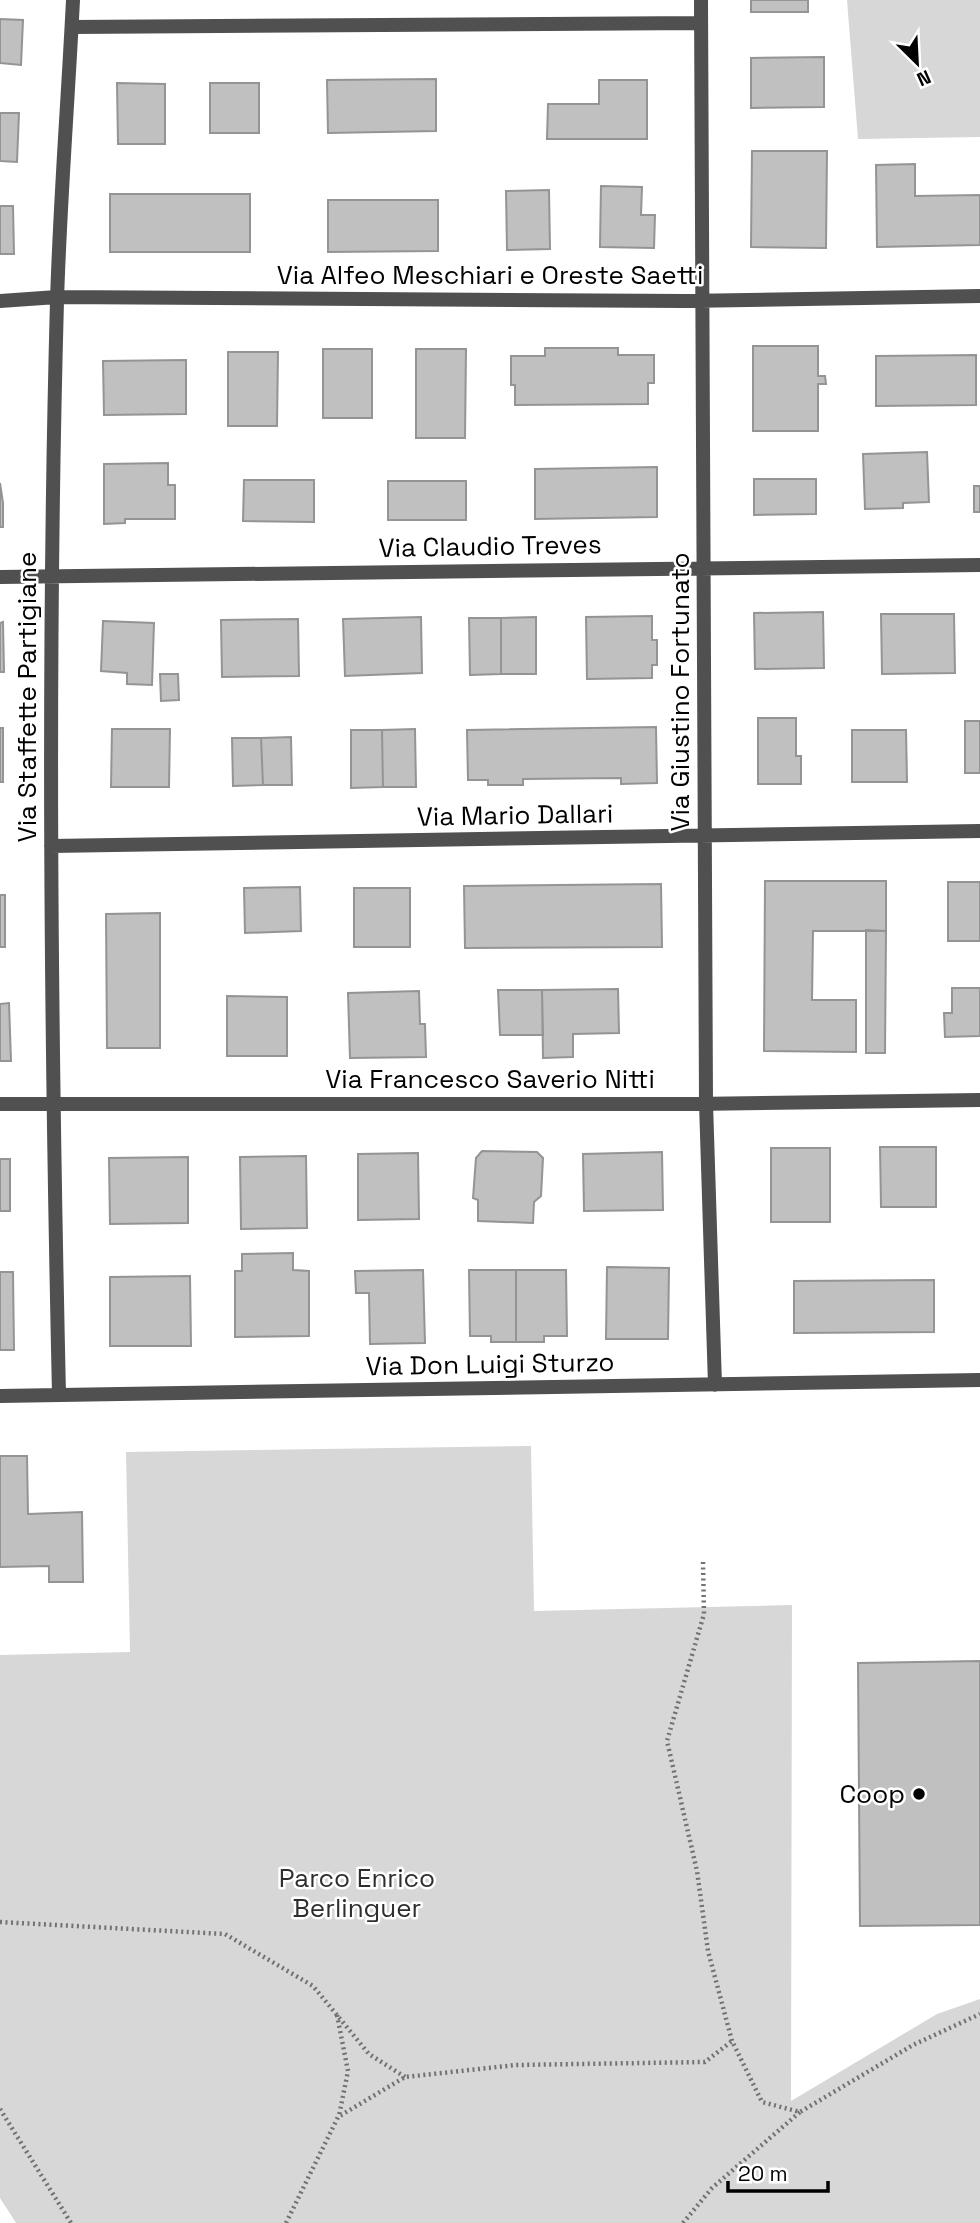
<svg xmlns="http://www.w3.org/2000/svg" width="980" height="2223" font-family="'Space Grotesk',sans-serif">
<rect width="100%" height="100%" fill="#fff"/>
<!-- green -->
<path fill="#d7d7d7" d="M847 0H980V137L858 139Z
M531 1446 534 1611 792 1605 791 2101 937 2014 980 1999V2223H16L0 2198V1655L130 1652 126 1452Z"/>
<!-- building -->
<path fill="#c0c0c0" stroke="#949494" stroke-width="2" d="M751 0H808V12H751Z
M0 19 23 20 21 65 0 63Z
M824 57V107L751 108V58Z
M436 79V131L328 133 327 80Z
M599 80H647V139H547L548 104H599Z
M117 83 165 84V144H118Z
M210 83H259V133H210Z
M0 113H19L17 162 0 161Z
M752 151H827L826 248 751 247Z
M915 164V196L980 195V245L877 247 876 165Z
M601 186 642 187 641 215H655L654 248 600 247Z
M549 190 550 249 507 250 506 191Z
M110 194H250V252H110Z
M328 200H438V251L328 252Z
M0 206H13L14 254H0Z
M753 346H818V376H825L826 384H818V431H753Z
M545 348H618V355H654V383H648V404L515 405V385H511V356H545Z
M323 349H372V418H323Z
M416 349H466L465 438H416Z
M228 352H278L277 426H228Z
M976 355V405L876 406V356Z
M186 360V414L104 415 103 361Z
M927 452 929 502 903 503V508L865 509 863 454Z
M168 463V485H175V519H125V523L104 524V464Z
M657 467V517L535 519V469Z
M754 479H816V514L754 515Z
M244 480H314V522L243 521Z
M388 481H466V520H388Z
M0 483 3 503V527H0Z
M974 486H980V512H974Z
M823 612 824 668 755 669 754 613Z
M881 614H954L955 673 882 674Z
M652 616V640H657V665H652V678L587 679 586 617Z
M421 617 422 673 345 676 343 619Z
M536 617V674H501V618Z
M469 618H501V674L470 675Z
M298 619 299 676 222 677 221 620Z
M103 621 154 623 152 685 127 684V673L101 671Z
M3 622 4 672H0V623Z
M160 674H178L179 700 161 701Z
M758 718H796V756H801V784H758Z
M965 721H980V773H965Z
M656 727 657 783 621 784V778L523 779V785H488V780H468L467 730Z
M0 728H3V782H0Z
M112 729H170L169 787H111Z
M415 729 416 787H383L382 730Z
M351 730H382L383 787 351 788Z
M852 730H906L907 782H852Z
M291 737 292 785H263L261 738Z
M232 738H261L263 785 233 786Z
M765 881H886V931H813L812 1000H856V1052L764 1051Z
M948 882H980V941H948Z
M661 884 662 947 465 948 464 886Z
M300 887 301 931 245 933 244 888Z
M354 888H410V947H354Z
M0 895H5V947H0Z
M160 913V1048H107L106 914Z
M866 930 886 931 885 1053H866Z
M952 988H980V1036L945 1037 944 1013H952Z
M618 989 619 1033 573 1034V1057L543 1058 542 990Z
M498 990H542L543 1035H500Z
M419 991 420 1024H425L426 1057 350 1058 348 993Z
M227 996 287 997V1056H227Z
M9 1003 11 1061H0V1004Z
M880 1147H936V1207H881Z
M771 1148H830V1222H771Z
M482 1151 537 1152 543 1158 541 1196 534 1202 533 1223 478 1221V1200L473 1198 476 1158Z
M662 1152 663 1210 584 1211 583 1154Z
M418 1153 419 1219 358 1220V1154Z
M306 1156 307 1228 241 1229 240 1157Z
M188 1157V1223L110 1224 109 1158Z
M0 1159H10V1211H0Z
M293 1253V1270L309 1271V1336L235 1337V1271H242V1254Z
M607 1267 669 1268 668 1339H606Z
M423 1270 425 1343 370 1344 369 1293H356L355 1271Z
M469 1270H516V1342H491V1336H470Z
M516 1270H566L567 1336H544V1342H516Z
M0 1272H13L14 1350H0Z
M190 1276 191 1346H110V1277Z
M934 1280V1332L794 1333V1281Z
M0 1456H27L28 1514 82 1512 83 1582H49V1566L0 1567Z
M980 1661V1925L860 1926 858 1663Z"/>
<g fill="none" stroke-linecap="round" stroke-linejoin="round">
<!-- path -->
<path stroke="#727272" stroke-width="4.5" stroke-dasharray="2 3.5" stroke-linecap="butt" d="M703 1562 704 1614 667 1741 697 1871 708 1951 732 2041 762 2102 800 2112 913 2045 980 2014
M0 1922 225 1934 313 1986 369 2054 405 2077
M337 2015 348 2071 339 2116
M0 2109 71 2223
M286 2223 338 2117 405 2077 516 2065 705 2062 732 2041
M683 2223 712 2188 800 2112"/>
<!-- minor -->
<path stroke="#505050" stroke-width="14" d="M701 0 706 1103 715 1385
M72 27 700 23
M0 301 57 297 684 301 980 296
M0 577 980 565
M51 846 980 831
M0 1104H693L980 1100
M59 1395C51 1031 47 666 57 301 60 201 68 100 73 0
M0 1396 980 1380"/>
</g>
<!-- markers -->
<circle fill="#000" stroke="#fff" stroke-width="2.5" cx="919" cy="1794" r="7"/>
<g text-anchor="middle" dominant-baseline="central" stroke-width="5" stroke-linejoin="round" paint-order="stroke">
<!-- street labels -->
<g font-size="26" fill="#000" stroke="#fff">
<text x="490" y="275">Via Alfeo Meschiari e Oreste Saetti</text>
<text transform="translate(490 546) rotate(-1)">Via Claudio Treves</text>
<text transform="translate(680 692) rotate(-90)">Via Giustino Fortunato</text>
<text transform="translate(27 697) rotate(-90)">Via Staffette Partigiane</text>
<text transform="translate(515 815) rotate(-1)">Via Mario Dallari</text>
<text x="490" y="1079">Via Francesco Saverio Nitti</text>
<text transform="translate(490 1364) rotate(-1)">Via Don Luigi Sturzo</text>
</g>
<!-- poi labels -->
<g font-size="26" fill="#000" stroke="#fff" text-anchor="end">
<text x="905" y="1794">Coop</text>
</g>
<!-- park labels -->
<g font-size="26" fill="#2e2e2e" stroke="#fff">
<text x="357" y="1878">Parco Enrico<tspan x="357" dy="30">Berlinguer</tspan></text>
</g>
</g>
<!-- north arrow -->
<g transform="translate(917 63) rotate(156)" stroke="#ffffff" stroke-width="5" paint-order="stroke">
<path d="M0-5L12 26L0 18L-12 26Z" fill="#000000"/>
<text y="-10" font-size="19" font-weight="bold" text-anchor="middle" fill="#000000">N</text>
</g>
<!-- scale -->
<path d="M728 2181v10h100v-10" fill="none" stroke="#000000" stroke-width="3.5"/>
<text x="738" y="2181" font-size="21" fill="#000000" stroke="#ffffff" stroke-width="5" paint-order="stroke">20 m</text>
</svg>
